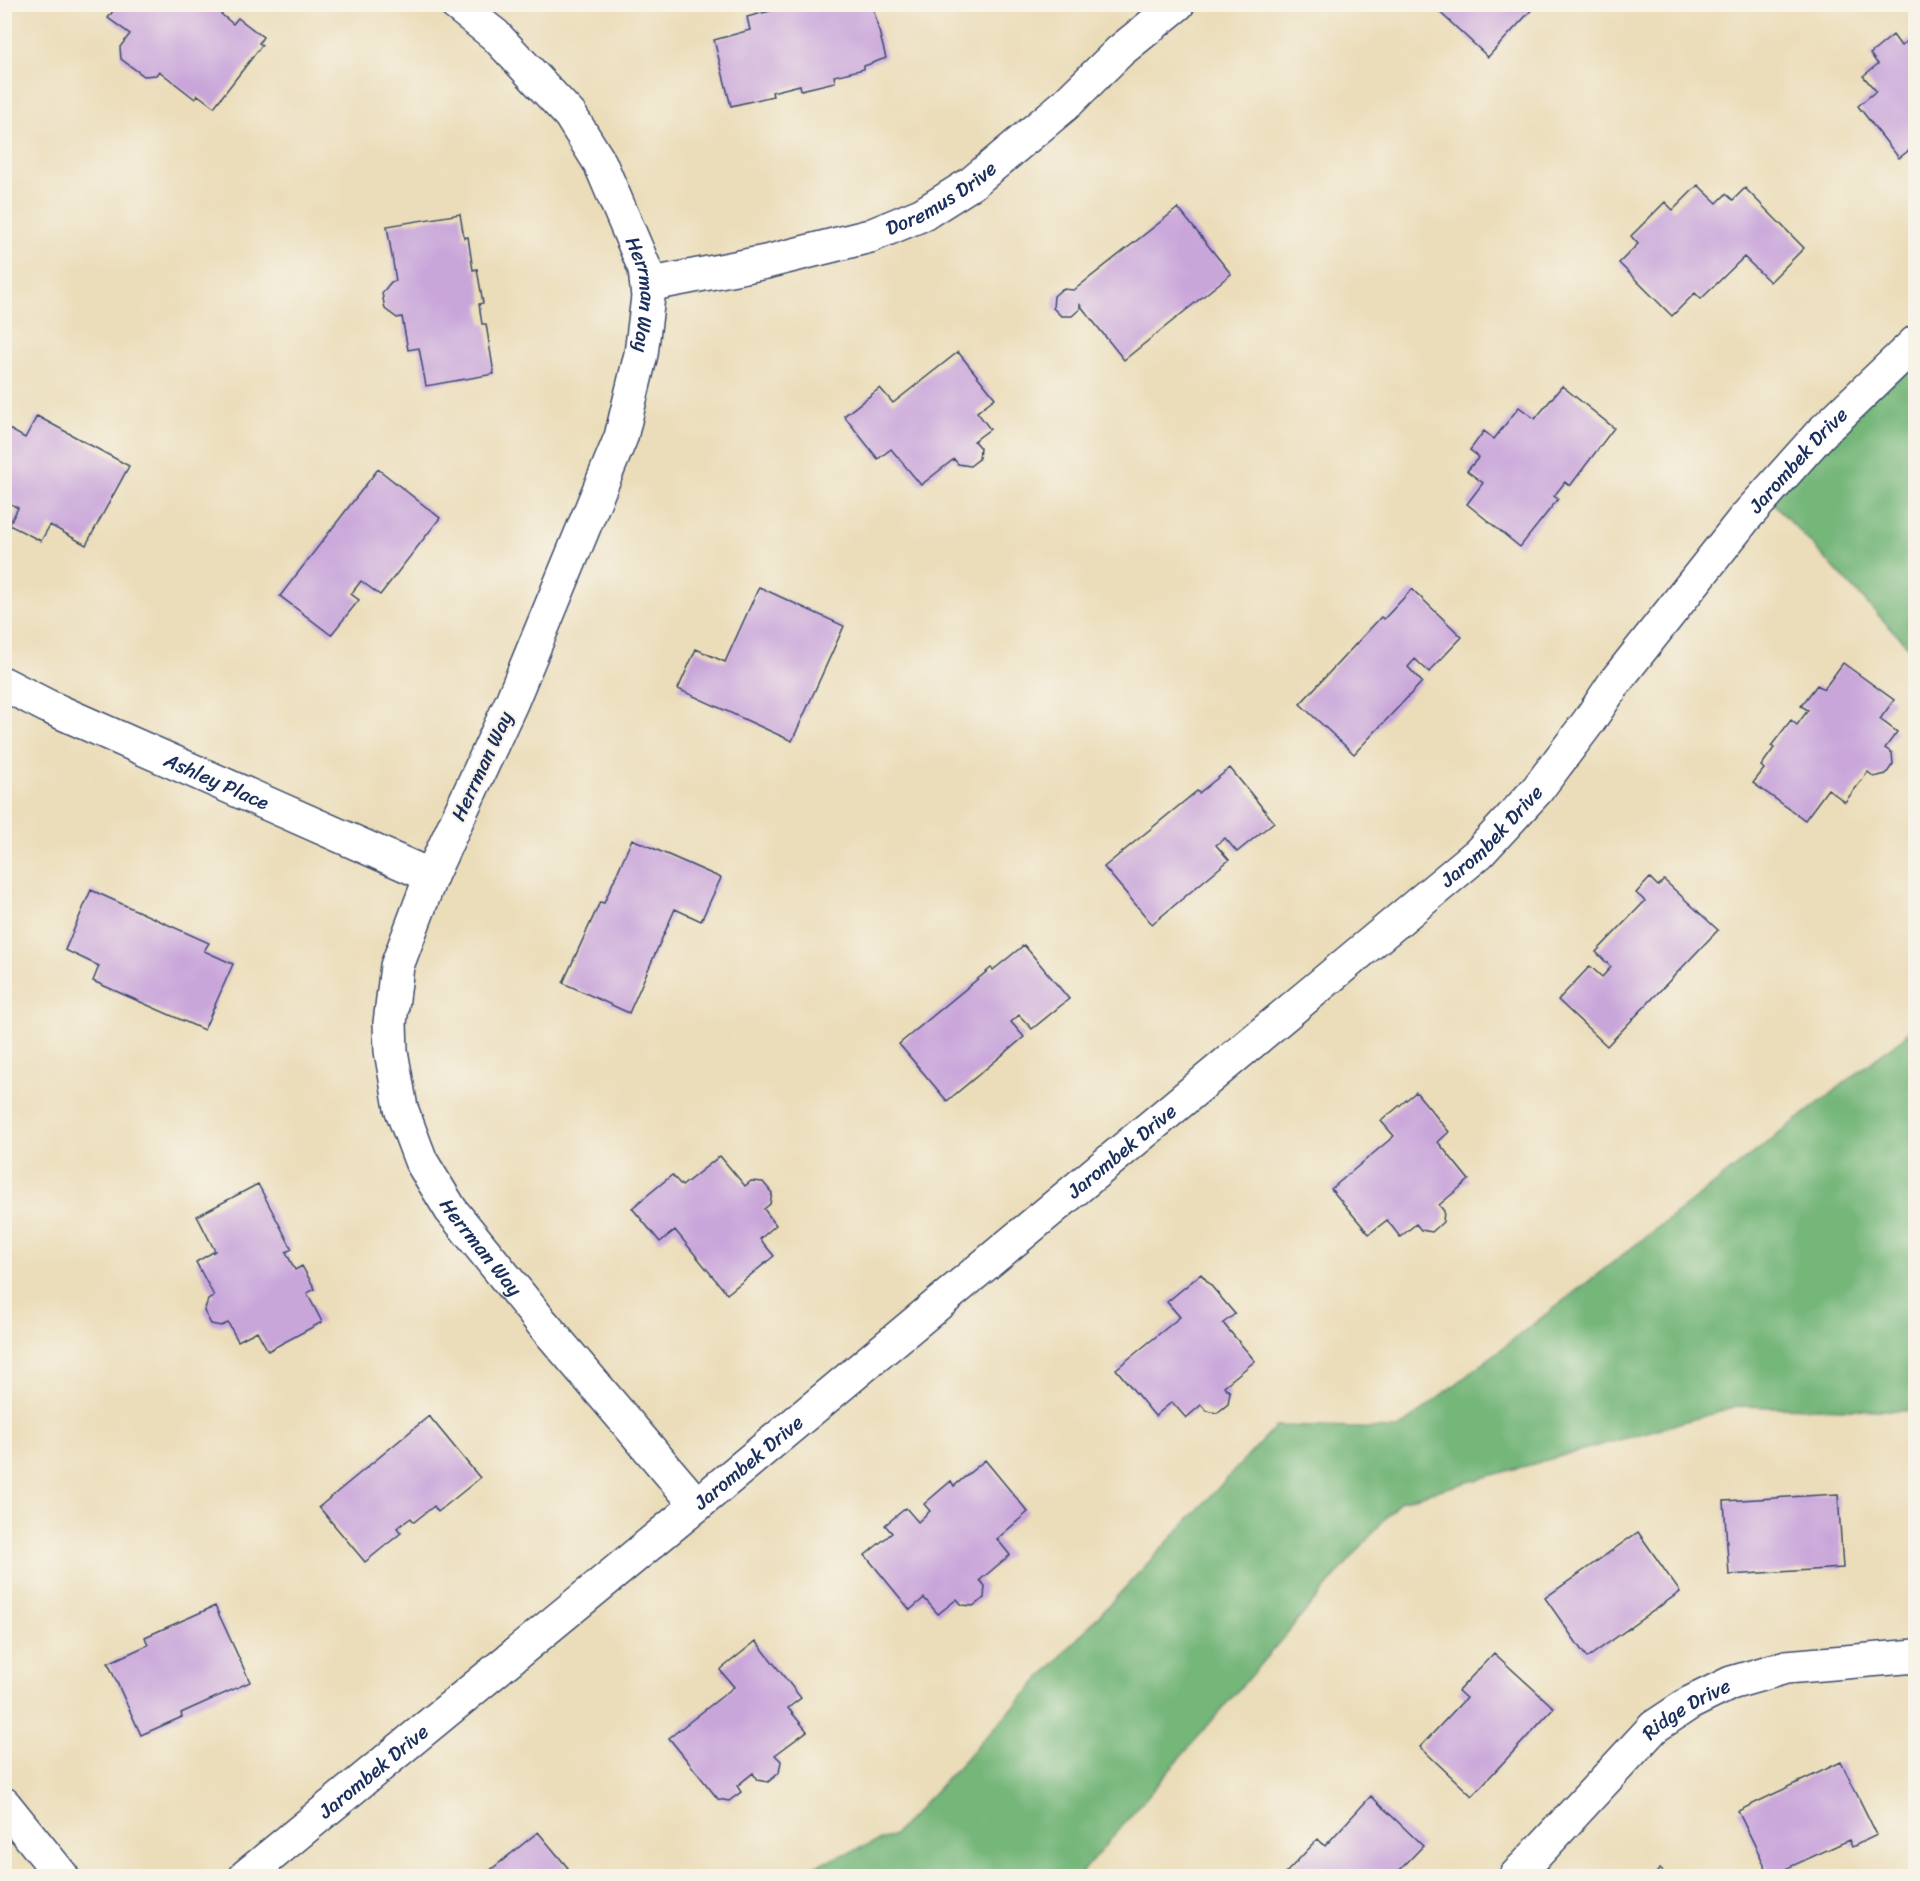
<svg xmlns="http://www.w3.org/2000/svg" width="1920" height="1881" font-family="Sriracha,sans-serif">
<rect width="100%" height="100%" fill="#f7f3e8"/>
<filter id="ink" filterUnits="userSpaceOnUse"><feTurbulence type="fractalNoise" baseFrequency=".0167" numOctaves="2"/><feDisplacementMap in="SourceGraphic" scale="12" xChannelSelector="R" yChannelSelector="G"/><feConvolveMatrix kernelMatrix="1 2 1 2 8 2 1 2 1" color-interpolation-filters="sRGB"/></filter>
<filter id="wash" filterUnits="userSpaceOnUse"><feTurbulence type="fractalNoise" baseFrequency=".008" numOctaves="4" result="noise"/><feDisplacementMap in="SourceGraphic" scale="24" xChannelSelector="R" yChannelSelector="G"/><feGaussianBlur stdDeviation="1.35" result="paint"/><feColorMatrix in="noise" values="0 0 0 0 0 0 0 0 0 0 0 0 0 0 0 0 0 1.4 0 .05"/><feComposite in="paint" operator="in"/></filter>
<g filter="url(#wash)">
<rect width="100%" height="100%" fill="#ebddb9"/>
<!-- forest -->
<path fill="#75b679" stroke="#48726c" stroke-width="1.5" d="M1915 357V654L1760 489Z
M1915 1022V1411L1740 1406 1400 1501 1079 1876H788L894 1835 1276 1426 1398 1429 1905 1036Z"/>
<g id="blocks">
<!-- building -->
<path fill="#c9a6da" d="M118 4H209L233 24 238 18 263 37 259 43 262 45 214 107 198 95 195 99 159 71 156 75 144 76 121 59 120 47 130 34 108 18Z
M796 4H872L886 58 864 66V69L834 76 835 82 801 90 800 85 772 92 773 96 731 106 714 40 750 30 747 17Z
M1431 4H1537L1488 57Z
M1916 34V145L1899 158 1858 106 1876 91 1863 76 1878 64 1870 54 1893 35 1901 46Z
M1698 185 1717 203 1726 194 1733 200 1745 188 1804 248 1770 282 1744 257 1701 299 1695 293 1672 316 1619 263 1638 244 1631 236 1665 202 1673 210Z
M1178 208 1231 274 1124 360 1080 305V309L1072 316H1061L1053 308 1054 296 1062 289 1074 290Z
M460 214 464 238 468 237 473 270 477 269 483 303 479 304 482 324H486L494 374 426 386 419 348 408 350 402 317 397 318 385 309 382 293 391 282 396 281 387 226Z
M958 352 995 398 977 412 990 429 974 441 980 448 979 459 970 466 958 464 954 459 921 485 891 449 878 459 844 416 880 388 893 403Z
M1562 386 1614 428 1570 486 1565 482 1554 496 1558 499 1520 547 1467 504 1483 483 1467 471 1479 457 1470 450 1484 431 1494 439 1519 407 1535 419Z
M37 416 129 466 86 545 50 525 41 541 9 525 18 508 4 500V426L25 438Z
M378 469 440 518 380 595 361 581 351 594 359 600 331 635 280 596Z
M759 587 844 626 792 741 678 689 696 649 725 662Z
M1412 589 1462 637 1429 672 1415 659 1408 667 1422 682 1354 754 1300 704 1381 617 1384 619Z
M1843 663 1894 700 1880 719 1897 732 1885 748 1892 753 1893 764 1886 774 1874 777 1868 772 1845 802 1828 789 1805 820 1753 783 1764 769 1761 766 1774 748 1771 746 1791 720 1797 725 1808 710 1801 706 1817 685 1824 689Z
M1230 768 1274 822 1237 852 1225 838 1216 845 1229 860 1152 924 1104 867 1197 791 1199 793Z
M632 839 721 878 701 921 675 909 629 1013 563 983 600 902 604 903Z
M1650 878 1658 886 1664 880 1718 930 1607 1046 1558 1000 1590 966 1602 977 1611 967 1596 952 1645 901 1636 893Z
M91 890 209 943 204 951 233 964 204 1030 93 981 99 966 65 950Z
M1024 945 1069 999 1032 1029 1019 1015 1011 1022 1024 1037 947 1101 899 1044 991 968 993 970Z
M1416 1092 1449 1132 1438 1142 1469 1180 1439 1205 1444 1211 1443 1222 1432 1232 1421 1230 1416 1224 1400 1237 1387 1220 1369 1234 1331 1189 1394 1136 1381 1121Z
M720 1156 745 1186 751 1181 763 1182 772 1193 770 1204 764 1209 776 1225 760 1239 774 1256 727 1294 675 1230 660 1242 632 1208 672 1175 682 1186Z
M258 1184 292 1249 286 1252 295 1270 302 1266 315 1289 307 1293 322 1322 268 1351 257 1331 238 1341 228 1323 221 1326 211 1324 204 1311 208 1300 214 1296 196 1262 215 1251 197 1216Z
M1201 1274 1235 1314 1223 1323 1255 1361 1224 1386 1230 1392 1228 1404 1217 1413 1207 1411 1201 1405 1186 1418 1172 1402 1155 1416 1116 1369 1180 1317 1167 1302Z
M429 1416 480 1478 438 1512 434 1506 414 1522 411 1518 397 1528 401 1533 365 1562 319 1507Z
M985 1460 1028 1512 997 1539 1010 1555 980 1580 985 1586 984 1598 973 1606 962 1605 957 1599 938 1614 924 1598 910 1610 865 1555 892 1533 885 1525 906 1508 918 1522 930 1511 924 1504 951 1481 954 1486Z
M1910 1489H1916V1540H1914Z
M1838 1494 1843 1568 1729 1575 1724 1501Z
M1638 1532 1680 1592 1587 1658 1545 1598Z
M215 1606 250 1682 181 1713 182 1717 141 1735 108 1663 148 1645 145 1637Z
M756 1641 801 1698 788 1708 807 1731 775 1755 781 1761 779 1773 768 1782 757 1780 753 1773 737 1786 741 1792 729 1801 718 1799 669 1738 734 1687 720 1670Z
M1494 1653 1554 1708 1472 1796 1420 1747 1466 1698 1458 1691Z
M1841 1762 1877 1835 1852 1847 1849 1840 1770 1876 1738 1811Z
M1371 1796 1423 1846 1394 1876H1283L1318 1839 1325 1846Z
M538 1832 568 1868 558 1876H483Z
M1660 1869 1668 1876H1653Z"/>
</g>
</g>
<g filter="url(#ink)">
<use href="#blocks" fill-opacity="0" stroke="#3a496c" stroke-width="1.5"/>
<g fill="none" stroke-linecap="round" stroke-linejoin="round">
<!-- minor casing -->
<g stroke="#3a496c" stroke-width="36">
<g id="minor">
<path id="s1" d="M456 4 495 35 570 115 600 163 645 269 648 297 641 354 621 437 512 701 431 876 397 966 390 1023 391 1051 401 1108 421 1161 451 1210 543 1324 697 1505"/>
<path id="s2" d="M647 285 766 262 870 236 923 214 972 183 1065 105 1120 51 1178 4"/>
<path id="s3" d="M4 684 49 707 431 876"/>
<path d="M4 1804 62 1876"/>
<path id="s4" d="M246 1876 697 1505 1479 853 1537 790 1589 721 1615 682 1744 519 1820 434 1916 342"/>
<path id="s5" d="M1516 1876 1654 1727 1690 1703 1731 1683 1786 1667 1916 1656"/>
</g>
</g>
<!-- minor -->
<use href="#minor" stroke="#fff" stroke-width="33"/>
</g>
</g>
<g text-anchor="middle" dominant-baseline="central" stroke-width="4.5" stroke-linejoin="round" paint-order="stroke">
<!-- street labels -->
<g font-size="20" fill="#1b2f5e" stroke="#f7f3e8">
<text stroke="none"><textPath href="#s2" startOffset="309">Doremus Drive</textPath></text>
<text stroke="none"><textPath href="#s1" startOffset="356">Herrman Way</textPath></text>
<text stroke="none"><textPath href="#s4" startOffset="2109">Jarombek Drive</textPath></text>
<text transform="translate(482 766) rotate(-65)">Herrman Way</text>
<text stroke="none"><textPath href="#s3" startOffset="234">Ashley Place</textPath></text>
<text stroke="none"><textPath href="#s4" startOffset="1623">Jarombek Drive</textPath></text>
<text stroke="none"><textPath href="#s4" startOffset="1137">Jarombek Drive</textPath></text>
<text stroke="none"><textPath href="#s1" startOffset="1382">Herrman Way</textPath></text>
<text stroke="none"><textPath href="#s4" startOffset="651">Jarombek Drive</textPath></text>
<text stroke="none"><textPath href="#s5" startOffset="240">Ridge Drive</textPath></text>
<text stroke="none"><textPath href="#s4" startOffset="165">Jarombek Drive</textPath></text>
</g>
</g>
<!-- margin -->
<rect width="1920" height="1881" fill="none" stroke="#f7f3e8" stroke-width="24"/>
</svg>
